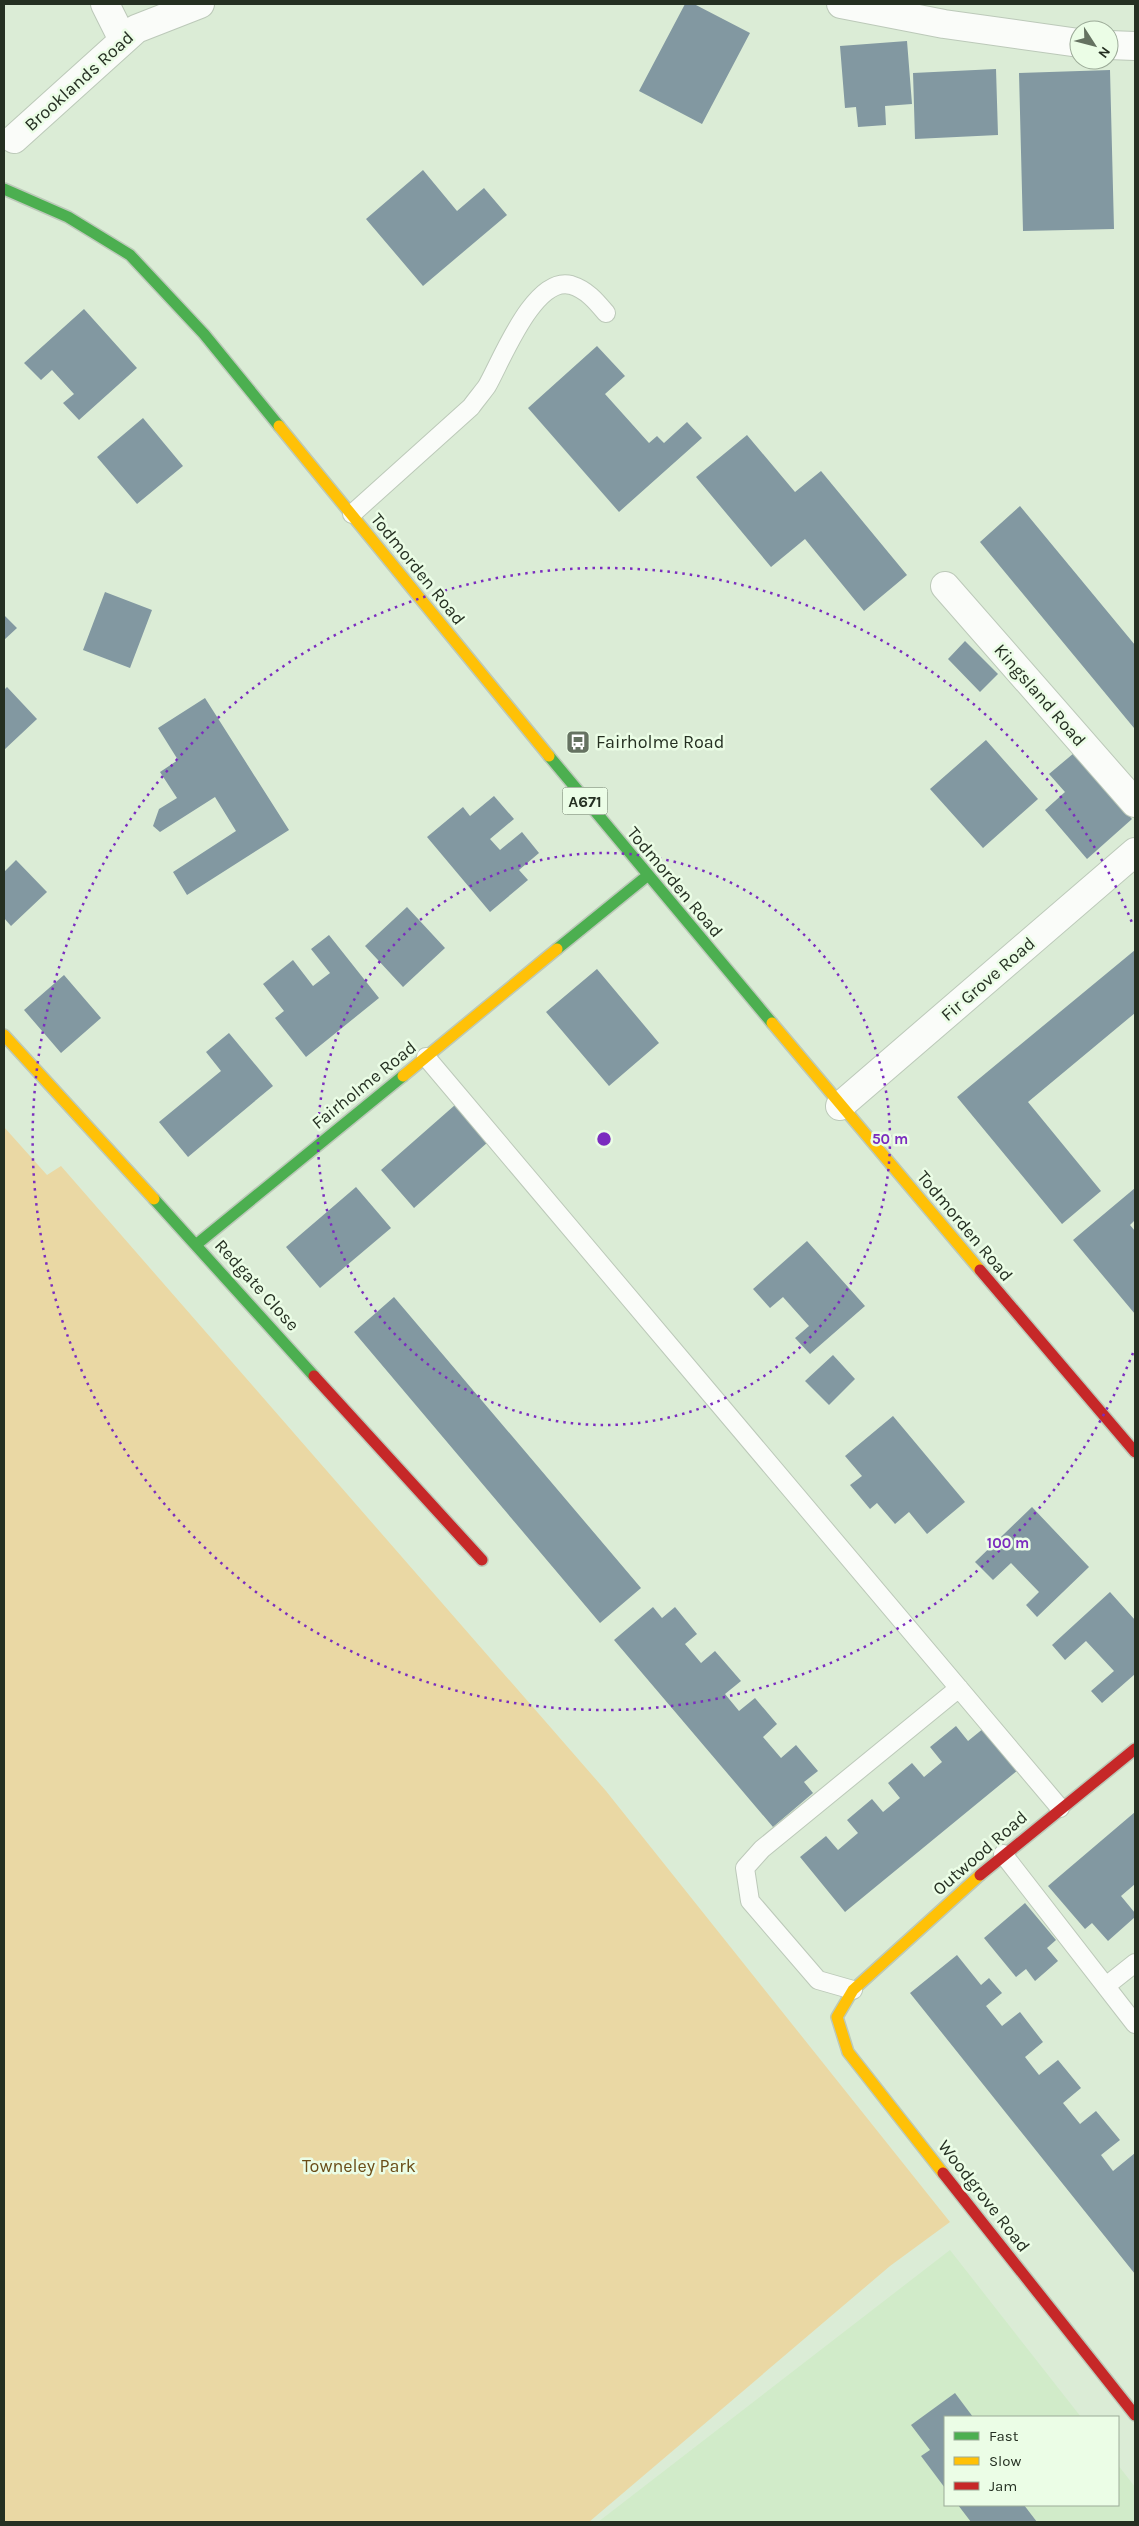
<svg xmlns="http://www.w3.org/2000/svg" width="1139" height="2526" font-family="Karla,sans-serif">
<rect width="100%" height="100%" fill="#dbecd6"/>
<!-- built -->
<path fill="#d1ebc9" d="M950 2250 1081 2417H945V2505H1118V2465L1135 2487V2522H598Z"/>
<!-- green -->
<path fill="#ead8a4" d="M4 1127 47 1175 61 1166 606 1791 950 2222 890 2266 589 2522H4Z"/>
<!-- building -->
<path fill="#8298a1" d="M685 4H694L750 33 702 124 639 91Z
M907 41 912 104 885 106 886 125 858 127 856 107 845 108 840 46Z
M996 69 998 135 915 139 913 73Z
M1110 70 1114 229 1023 231 1019 73Z
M423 170 457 211 484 188 507 215 423 286 366 219Z
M84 309 137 368 79 420 63 403 74 394 52 370 41 380 24 363Z
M597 346 625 376 605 394 649 443 657 436 664 443 687 422 702 438 619 512 528 408Z
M143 418 183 466 137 504 97 457Z
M747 435 795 492 821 471 907 575 864 611 805 539 771 567 696 477Z
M1020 506 1135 645 1134 728 980 542Z
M105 592 152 610 130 668 83 650Z
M4 615 17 628 4 640Z
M965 641 998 674 980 692 948 659Z
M7 687 37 719 4 750V690Z
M205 698 289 830 187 895 173 872 236 831 215 797 160 832 153 826 159 809 177 798 160 772 178 760 158 728Z
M986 740 1038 799 983 848 930 789Z
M1074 753 1132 819 1087 859 1045 810 1065 792 1049 774Z
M494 796 514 819 490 839 500 850 522 832 539 853 519 870 528 880 490 912 427 837 463 807 470 816Z
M16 860 47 892 11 926 4 918V872Z
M407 907 445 948 403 987 365 946Z
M329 935 379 998 306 1057 275 1018 284 1011 263 984 293 960 313 986 330 973 311 949Z
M1135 950V1013L1028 1102 1101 1191 1062 1224 957 1097Z
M597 969 659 1043 609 1086 546 1012Z
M64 975 101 1018 61 1053 24 1010Z
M229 1033 273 1086 188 1157 159 1122 221 1071 206 1052Z
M455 1105 488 1142 414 1208 381 1170Z
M356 1187 391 1228 320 1288 286 1247Z
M1135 1188V1220L1130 1225 1135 1231V1314L1073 1240Z
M807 1241 865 1306 810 1354 795 1338 809 1326 783 1297 770 1308 753 1289Z
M394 1297 641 1588 600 1623 354 1332Z
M833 1355 855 1379 829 1405 805 1381Z
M893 1416 965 1502 927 1534 909 1512 895 1524 877 1503 870 1509 850 1485 862 1476 845 1456Z
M1032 1507 1089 1567 1037 1617 1026 1605 1039 1592 1011 1563 993 1580 975 1562Z
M1110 1592 1135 1620V1674L1102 1703 1091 1691 1114 1671 1086 1641 1065 1660 1052 1645Z
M653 1607 662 1618 675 1607 697 1634 685 1644 701 1663 715 1651 741 1681 725 1694 739 1711 755 1698 777 1724 763 1737 781 1758 796 1745 818 1771 804 1782 813 1793 773 1827 614 1640Z
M956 1726 968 1741 984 1728 1018 1770 845 1912 800 1857 826 1836 838 1850 858 1833 847 1820 872 1799 883 1812 900 1798 888 1783 912 1763 924 1777 942 1762 930 1747Z
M1135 1812V1884L1121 1896 1135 1913V1917L1108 1941 1092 1923 1085 1929 1048 1886Z
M1025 1903 1056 1940 1047 1948 1058 1961 1035 1981 1026 1969 1016 1977 984 1938Z
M957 1955 981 1985 989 1978 1002 1993 986 2006 1002 2026 1020 2012 1043 2042 1025 2057 1039 2075 1058 2060 1081 2088 1063 2103 1080 2124 1096 2111 1120 2140 1101 2155 1113 2171 1135 2153V2274L910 1993Z
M955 2393 973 2417H945V2488L921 2456 930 2450 911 2425Z
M958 2505H1024L1037 2522H971Z"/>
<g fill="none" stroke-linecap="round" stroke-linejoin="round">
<!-- lane casing -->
<g stroke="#bcc9b9" stroke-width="20">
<path id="lane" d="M352 514 471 407C476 400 482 393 487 386 501 362 534 275 571 285 587 290 596 301 606 313
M426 1057 1060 1808
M1003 1854 1135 2024
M1106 1986 1135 1963
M853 1990 818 1980 750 1901 745 1868 762 1849 959 1688"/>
</g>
<!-- street casing -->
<g stroke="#bcc9b9" stroke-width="30">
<path id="street" d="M105 4 123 40
M841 4 944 24 1079 43
M1109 45 1135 46
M14 139 136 29 200 4
M945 586 1135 803
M840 1106 1135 852"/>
</g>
<!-- fast casing -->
<g stroke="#bcc9b9" stroke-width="14">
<path id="fast" d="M4 189 68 217 130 255 204 334 279 426
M549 756 772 1023
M557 949 647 876
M154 1199 314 1376
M197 1244 403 1076"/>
</g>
<!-- slow casing -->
<g stroke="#bcc9b9" stroke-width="14">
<path id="slow" d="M279 426 549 756
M772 1023 980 1270
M4 1035 154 1199
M403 1076 557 949
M943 2173 848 2052 837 2017 853 1990 980 1875"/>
</g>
<!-- jam casing -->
<g stroke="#bcc9b9" stroke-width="14">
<path id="jam" d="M980 1270 1135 1452
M314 1376 482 1560
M980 1875 1135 1749
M943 2173 1135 2415"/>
</g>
<!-- lane -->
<use href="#lane" stroke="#fafcf9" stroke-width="18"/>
<!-- street -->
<use href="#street" stroke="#fafcf9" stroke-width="28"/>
<!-- fast -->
<use href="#fast" stroke="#4caf50" stroke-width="11"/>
<!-- slow -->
<use href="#slow" stroke="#ffc107" stroke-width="11"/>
<!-- jam -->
<use href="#jam" stroke="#c62828" stroke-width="11"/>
</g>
<!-- distance rings -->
<g fill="none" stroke="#7b2cbf" stroke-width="2.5" stroke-dasharray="2.5 5">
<circle cx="604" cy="1139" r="286"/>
<path d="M1133 1353A571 571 0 1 1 1133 925"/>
</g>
<!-- icons -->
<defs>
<g id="bus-square" transform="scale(1.25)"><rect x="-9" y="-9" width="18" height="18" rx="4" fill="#657261" stroke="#ebfde6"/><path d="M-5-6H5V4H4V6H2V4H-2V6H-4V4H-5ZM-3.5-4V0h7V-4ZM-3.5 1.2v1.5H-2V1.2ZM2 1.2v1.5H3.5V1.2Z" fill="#fff"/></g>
</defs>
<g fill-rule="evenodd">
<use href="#bus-square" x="578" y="742"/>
</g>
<g text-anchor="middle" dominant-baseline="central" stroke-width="5" stroke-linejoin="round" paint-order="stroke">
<!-- shield labels -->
<rect fill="#ebfde6" stroke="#606e5d" stroke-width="1" x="562.5" y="787.5" width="45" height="27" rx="4"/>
<g font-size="16" font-weight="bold" fill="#253022">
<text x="585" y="801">A671</text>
</g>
<!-- street labels -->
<g font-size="18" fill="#253022" stroke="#ebfde6">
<text transform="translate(79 81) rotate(-42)">Brooklands Road</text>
<text transform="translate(418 569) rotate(51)">Todmorden Road</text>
<text transform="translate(1040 695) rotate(49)">Kingsland Road</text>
<text transform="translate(675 882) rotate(50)">Todmorden Road</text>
<text transform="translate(988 979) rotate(-41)">Fir Grove Road</text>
<text transform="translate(364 1085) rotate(-39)">Fairholme Road</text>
<text transform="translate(965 1226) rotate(50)">Todmorden Road</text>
<text transform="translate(257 1285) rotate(48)">Redgate Close</text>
<text transform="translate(980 1853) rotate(-41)">Outwood Road</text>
<text transform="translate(984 2196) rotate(52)">Woodgrove Road</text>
</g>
<!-- poi labels -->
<g font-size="18" fill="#253022" stroke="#ebfde6" text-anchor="start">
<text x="596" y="742">Fairholme Road</text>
</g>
<!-- park labels -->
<g font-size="18" fill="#6a4d18" stroke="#ebfde6">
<text x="359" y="2166">Towneley Park</text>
</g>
</g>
<circle cx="604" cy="1139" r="8" fill="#7b2cbf" stroke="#ebfde6" stroke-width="2.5"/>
<g font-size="15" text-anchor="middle" font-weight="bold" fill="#7b2cbf" stroke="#ebfde6" stroke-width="5" stroke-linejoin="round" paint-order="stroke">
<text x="890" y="1144">50 m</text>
<text x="1008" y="1548">100 m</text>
</g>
<!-- border -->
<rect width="1139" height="2526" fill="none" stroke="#253022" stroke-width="10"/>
<!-- legend -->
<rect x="944" y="2416" width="175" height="90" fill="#ebfde6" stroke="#9cab98"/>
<rect x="954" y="2432" width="25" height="8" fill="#4caf50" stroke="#9cab98"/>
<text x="989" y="2441" font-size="15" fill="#253022">Fast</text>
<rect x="954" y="2457" width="25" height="8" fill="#ffc107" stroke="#9cab98"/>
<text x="989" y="2466" font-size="15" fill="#253022">Slow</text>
<rect x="954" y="2482" width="25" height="8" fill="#c62828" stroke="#9cab98"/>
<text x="989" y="2491" font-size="15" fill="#253022">Jam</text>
<!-- north arrow -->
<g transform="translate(1094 45) rotate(126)"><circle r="24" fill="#ebfde6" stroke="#9cab98"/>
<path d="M0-4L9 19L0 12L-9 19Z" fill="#657261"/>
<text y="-8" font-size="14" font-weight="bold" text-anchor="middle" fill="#253022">N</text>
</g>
</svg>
